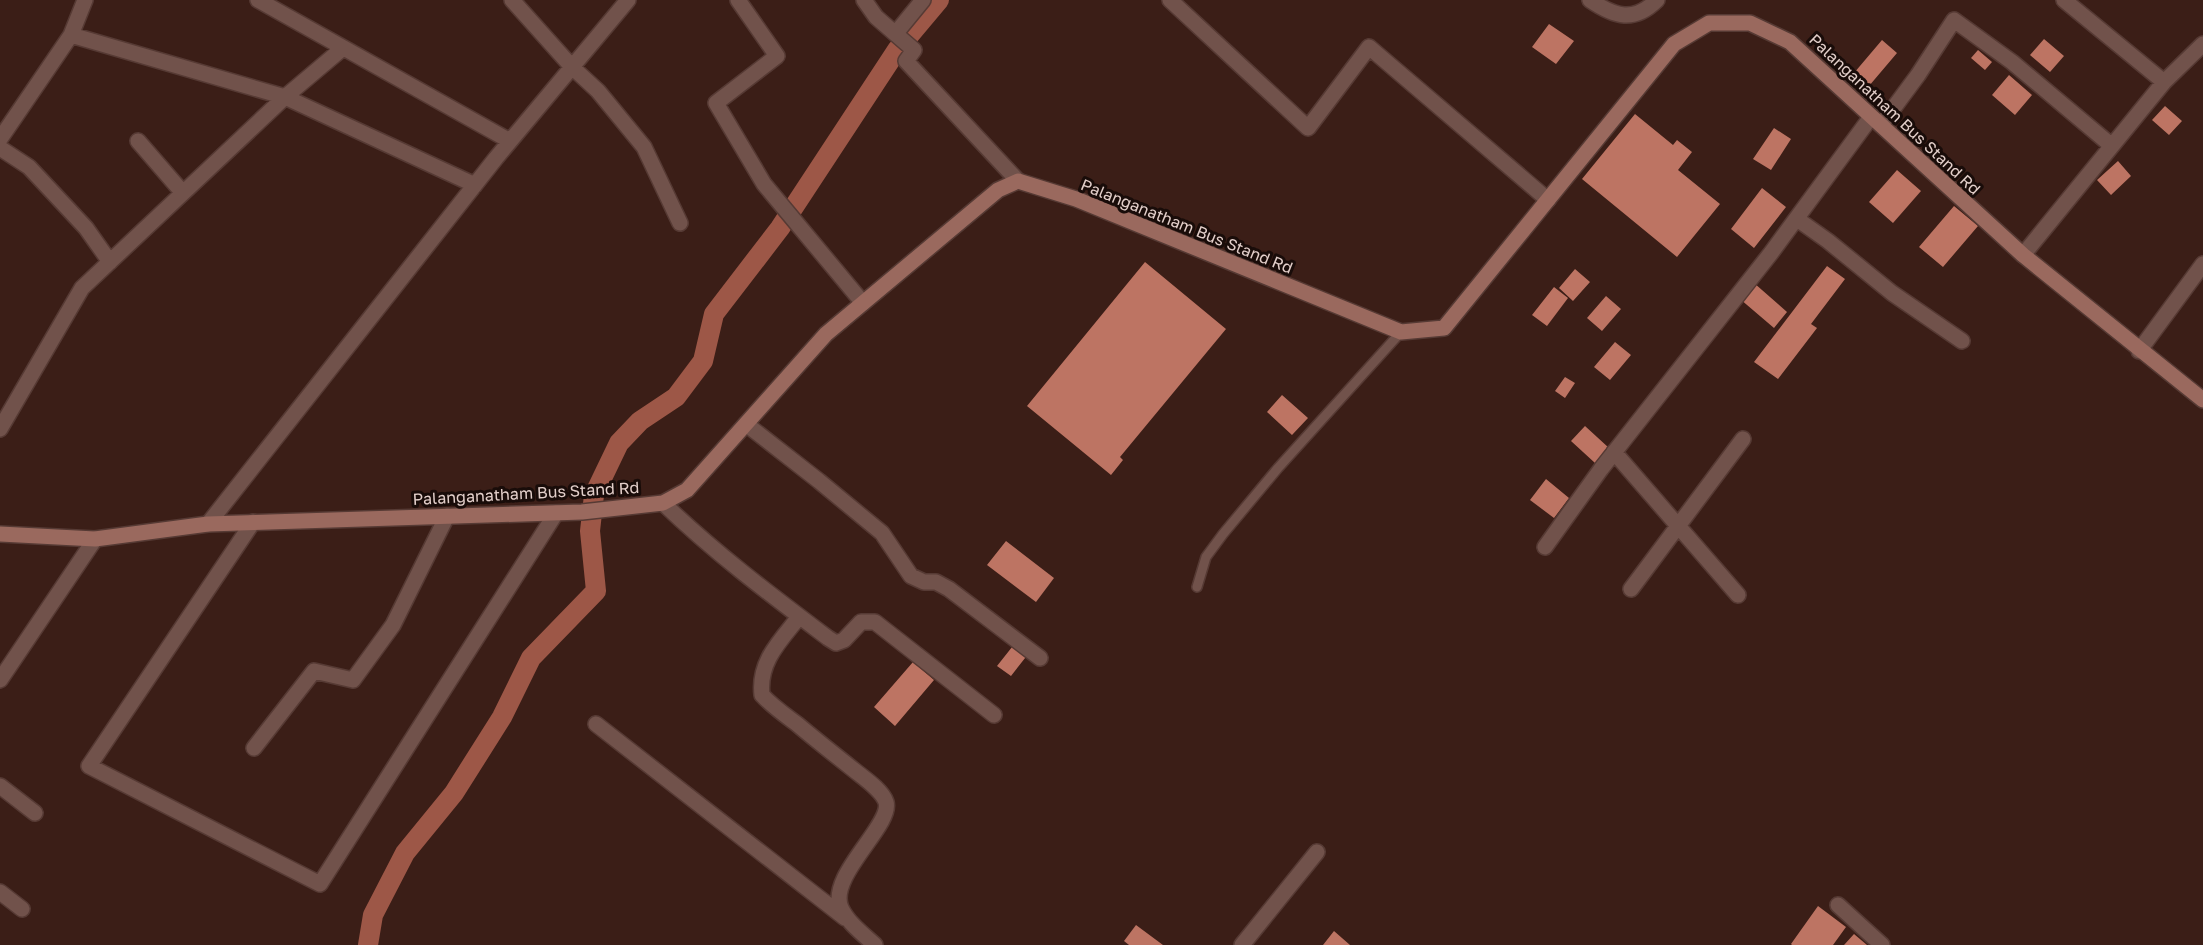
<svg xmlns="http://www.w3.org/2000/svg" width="2203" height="945" font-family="'Golos Text',sans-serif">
<rect width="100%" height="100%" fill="#3b1e17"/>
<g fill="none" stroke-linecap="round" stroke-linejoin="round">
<!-- canal -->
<path stroke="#9d5747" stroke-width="20" d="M368 945 373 915 405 853 454 793 502 717 531 658 596 591 590 531 594 495 619 443 640 421 676 397 703 361 714 314 780 228 897 50 939 0"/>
</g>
<!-- building -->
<path fill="#bd7463" d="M1549 24 1574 41 1556 64 1532 47Z
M2044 39 2064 56 2050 72 2030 55Z
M1882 40 1897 53 1869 86 1854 73Z
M1978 50 1992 62 1985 70 1971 58Z
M2009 75 2032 95 2015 115 1992 95Z
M2165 106 2182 121 2169 135 2152 120Z
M1635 114 1673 145 1677 140 1692 152 1678 170 1720 204 1677 257 1582 179Z
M1774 128 1791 139 1771 170 1753 159Z
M2118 161 2131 176 2111 195 2097 180Z
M1897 170 1921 191 1893 223 1869 202Z
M1762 188 1786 207 1754 248 1731 229Z
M1954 206 1978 226 1943 267 1919 247Z
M1145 262 1226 329 1120 457 1123 460 1111 475 1027 406Z
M1827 266 1845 279 1811 324 1817 328 1778 379 1754 362Z
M1575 269 1590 282 1573 301 1559 288Z
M1754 283 1787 312 1774 328 1740 299Z
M1554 287 1568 298 1547 326 1532 315Z
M1606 296 1621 309 1602 331 1587 318Z
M1615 342 1631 355 1610 380 1594 367Z
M1565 377 1575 383 1565 398 1555 391Z
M1282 395 1308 418 1292 435 1267 412Z
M1585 426 1609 448 1595 463 1571 441Z
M1546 479 1569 498 1554 518 1530 500Z
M1006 541 1054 578 1036 602 987 565Z
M1016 642 1029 653 1011 676 997 666Z
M913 662 934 680 895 726 874 707Z
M1818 906 1846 927 1833 945H1792L1791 944Z
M1136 925 1163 945H1129L1124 941Z
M1334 931 1350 945H1323Z
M1854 934 1867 945H1844Z"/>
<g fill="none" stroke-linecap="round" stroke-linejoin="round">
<!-- lane casing -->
<g stroke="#563a34" stroke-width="12">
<path id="lane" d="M1197 587 1206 557 1223 534 1278 468 1401 332"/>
</g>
<!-- street casing -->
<g stroke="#563a34" stroke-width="18">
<path id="street" d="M258 0 510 141
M512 0 572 67 598 91 644 147 680 223
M738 0 777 56 716 103 764 184 863 303
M864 0 876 17 914 50 906 61 1018 181
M1170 0 1308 128 1369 47 1548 200
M1590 0C1615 17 1634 23 1657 0
M896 33 923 0
M71 35 85 0
M2164 82 2203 44
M1881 125 1918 75 1954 20 2012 62 2112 146
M0 139 71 35 285 97 343 48
M138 141 183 193
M0 148 29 167 86 228 110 262
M1797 219 1828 241 1892 293 1962 341
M2023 255 2164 82 2064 0
M2139 351 2203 264
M746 424 819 481 882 533 911 576 924 582H936L949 589 1040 658
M0 429 82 288 285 97 475 185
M1614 452 1738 595
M663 503C715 553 771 595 828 638L836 643 844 640 861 622H875L994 715
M253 522 89 766 320 884 556 513
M208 524 496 158 628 0
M1545 547 1601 469 1771 253 1871 117
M1631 589 1743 439
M799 617C780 641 758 662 762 695 772 706 785 715 797 724 816 740 835 755 854 770 864 778 882 790 886 802 893 825 827 876 841 908 848 923 863 934 875 945
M0 680 95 539
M596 724 845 918
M254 748 314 671 353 680 393 625 447 516
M0 786 35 813
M0 892 22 909
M1838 905 1882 945
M1242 945 1317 852"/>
</g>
<!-- secondary casing -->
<g stroke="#563a34" stroke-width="18">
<path id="secondary" d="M0 534 95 539 208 524 582 512 663 503 687 490 826 334 998 190 1018 181 1076 199 1401 332 1444 328 1674 44 1709 23H1750L1790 42 2023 255 2203 400"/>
</g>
<!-- lane -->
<use href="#lane" stroke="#71524b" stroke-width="9"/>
<!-- street -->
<use href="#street" stroke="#71524b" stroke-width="15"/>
<!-- secondary -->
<use href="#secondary" stroke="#9a695e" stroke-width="15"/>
</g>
<g text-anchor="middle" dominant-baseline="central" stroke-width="6" stroke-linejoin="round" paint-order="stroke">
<!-- street labels -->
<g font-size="16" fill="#e3cfca" stroke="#190c09">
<text transform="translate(1895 114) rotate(43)">Palanganatham Bus Stand Rd</text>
<text transform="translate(1187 226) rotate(22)">Palanganatham Bus Stand Rd</text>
<text transform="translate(526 493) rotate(-3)">Palanganatham Bus Stand Rd</text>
</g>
</g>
</svg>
